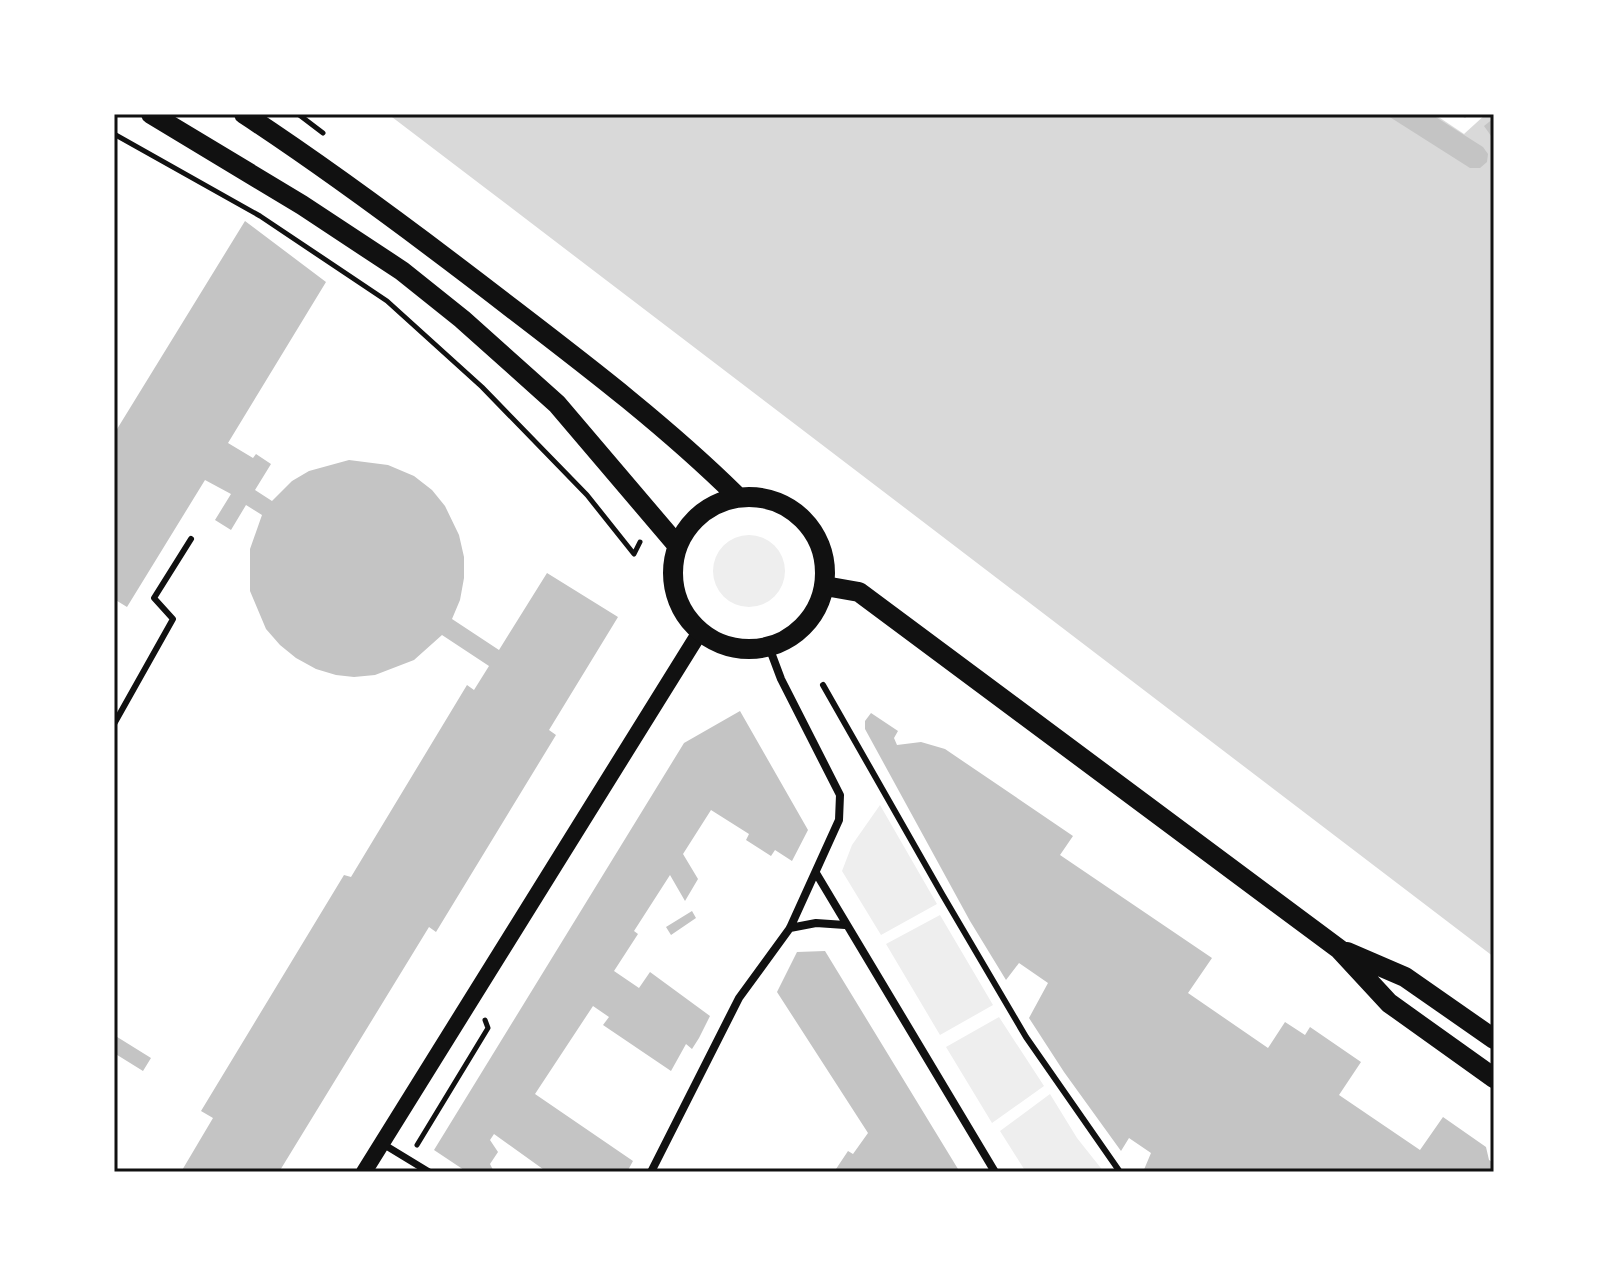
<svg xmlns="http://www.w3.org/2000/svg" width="1608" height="1286" font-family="Raleway,sans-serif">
<rect width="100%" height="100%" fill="#fff"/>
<!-- green -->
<path fill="#eee" d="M713 571a36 36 0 1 1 72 0a36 36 0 1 1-72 0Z
M880 805 937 904 881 935 842 871 852 845Z
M940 915 993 1005 940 1035 886 944Z
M999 1017 1044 1086 992 1123 946 1047Z
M1050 1094 1077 1138 1104 1172H1026L1024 1169 1000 1131Z"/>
<!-- water -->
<path fill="#d9d9d9" d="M388 114H1494V957L480 184Z"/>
<!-- pier -->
<path fill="#fff" d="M1434 114H1458L1465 118 1470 114H1486L1464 134Z"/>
<!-- building -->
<path fill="#c4c4c4" d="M1385 114H1431L1483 147 1488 154 1487 162 1480 168H1470Z
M1494 118V140L1484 126Z
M245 221 326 282 228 443 253 458 256 454 271 464 255 490 272 501 292 481 309 471 349 460 388 465 414 476 432 490 445 506 459 535 464 557V578L460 600 452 619 499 650 547 573 618 617 549 730 556 735 436 932 429 927 279 1172H181L213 1118 201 1111 344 875 351 877 467 685 474 690 489 666 442 635 414 660 375 675 354 677 336 675 316 669 296 658 280 645 266 629 250 591V549L262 515 246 505 231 530 215 520 231 494 205 480 127 607 114 599V434Z
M740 711 808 830 792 861 775 850 771 856 746 840 749 834 711 810 683 854 698 879 685 901 670 875 634 931 638 934 614 971 639 988 650 972 710 1016 699 1038 692 1049 686 1044 671 1071 603 1025 609 1017 593 1006 535 1094 633 1161 627 1172H547L494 1134 490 1140 498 1152 490 1164 494 1172H467L434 1150 684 743Z
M871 713 898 731 894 738 897 745 921 742 945 749 1073 836 1060 855 1212 958 1188 993 1268 1048 1285 1022 1305 1035 1310 1027 1361 1062 1339 1095 1420 1150 1443 1117 1486 1147 1489 1160 1494 1163V1172H1143L1151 1153 1129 1138 1121 1151 1064 1072 1029 1018 1048 983 1019 963 1006 980 970 921 865 729V721Z
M692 911 696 918 671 935 666 927Z
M825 951 958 1169 956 1172H834L848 1151 853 1154 868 1133 777 992 797 952Z
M114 1035 151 1058 143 1071 114 1053Z"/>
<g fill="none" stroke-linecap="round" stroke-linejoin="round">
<!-- path -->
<path stroke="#111" stroke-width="5" d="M298 114 323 133
M114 134 260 216 387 301 482 387 587 495 634 554 640 542
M417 1145 488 1028 485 1020"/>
<!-- service -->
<path stroke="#111" stroke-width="6" d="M823 685 942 894 1026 1037 1120 1172
M114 724 173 619 154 598 191 539"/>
<!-- pedestrian -->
<path stroke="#111" stroke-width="7" d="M383 1144 429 1172"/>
<!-- minor -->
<path stroke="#111" stroke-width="8" d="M816 873 995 1172
M790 928 816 923 845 925
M651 1172 739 998 790 928 839 820 840 795 781 679 769 647"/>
<!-- secondary -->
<path stroke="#111" stroke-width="16" d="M364 1172 700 632"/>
<!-- primary -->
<path stroke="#111" stroke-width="20" d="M151 114 302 205 402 271 462 319 557 404 677 545
M244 114C337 175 426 242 514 310 591 369 668 428 737 496
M673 573a76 76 0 1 1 152 0a76 76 0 1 1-152 0Z
M825 586 859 592 1339 949 1389 1003 1494 1078
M1347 952 1405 977 1494 1039"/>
</g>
<!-- border -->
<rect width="1608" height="1286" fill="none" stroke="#ffffff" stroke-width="232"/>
<rect x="116" y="116" width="1376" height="1054" fill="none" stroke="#111" stroke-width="3"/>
</svg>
